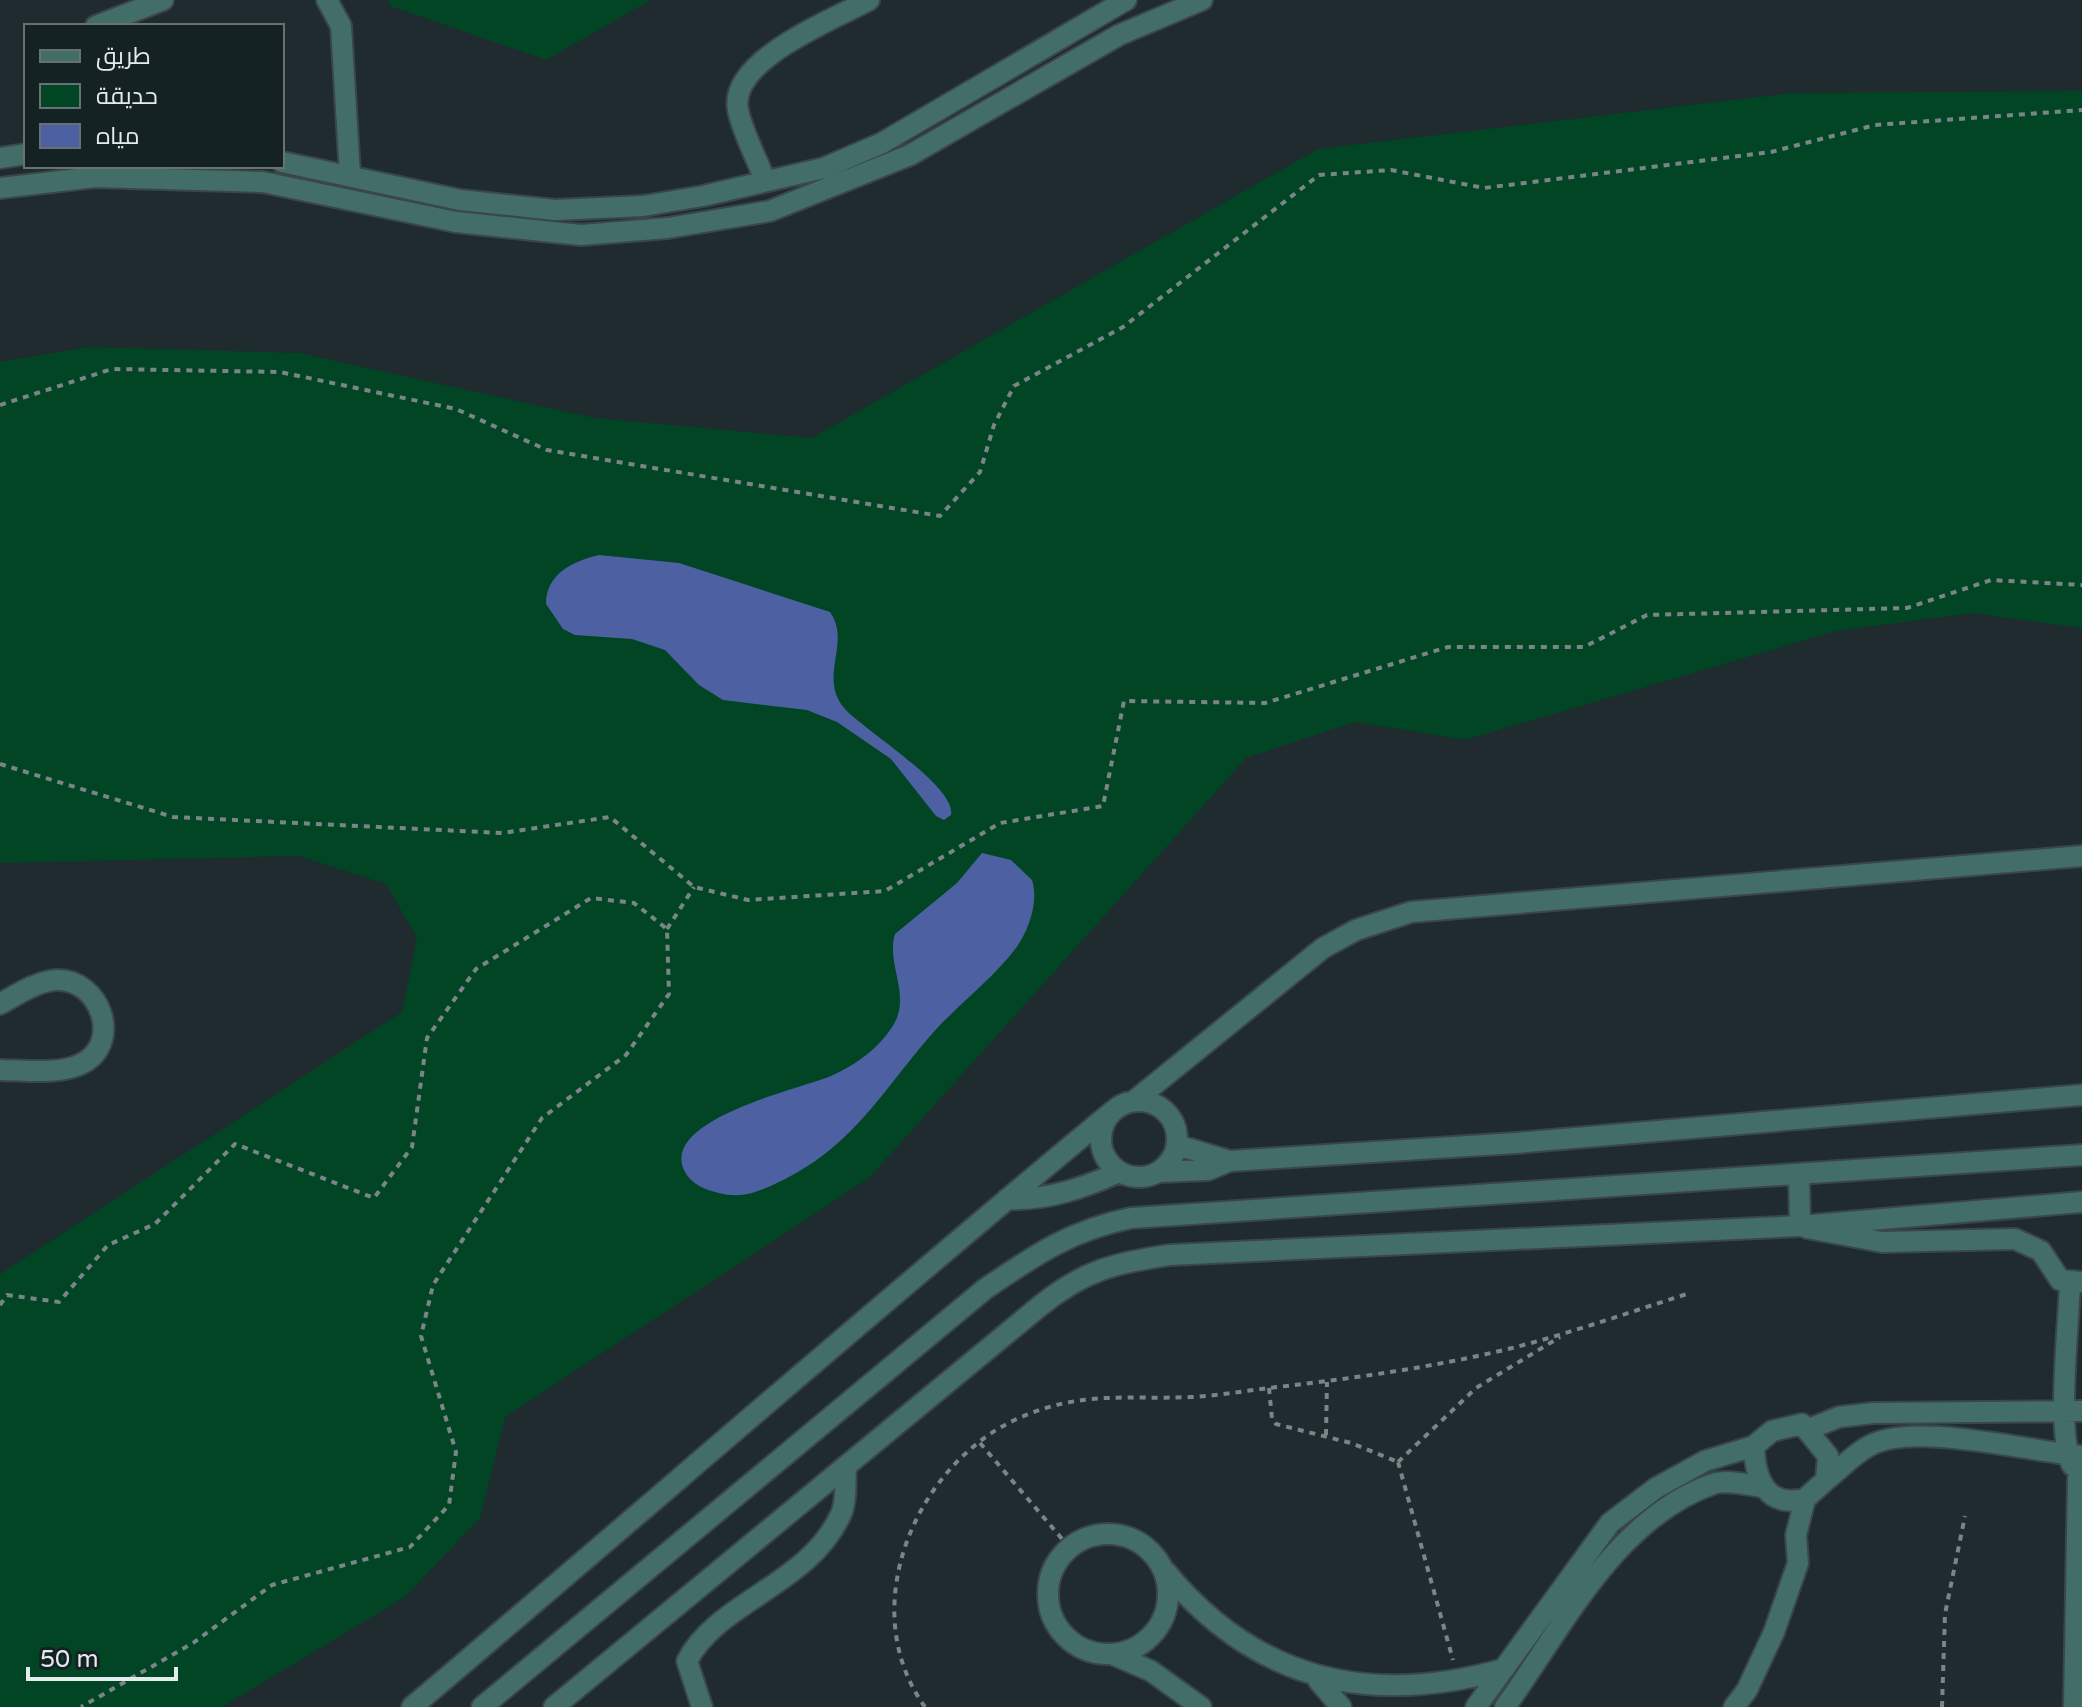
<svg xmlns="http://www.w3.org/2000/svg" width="2082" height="1707" font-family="'Varela Round',Cairo,sans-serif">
<rect width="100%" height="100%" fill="#1f2b2e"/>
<!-- green -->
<path fill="#014525" d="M388 0H651L546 60 390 6Z
M2082 91V628L1972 613 1836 631 1465 740 1355 722 1246 758 869 1178 505 1417 480 1518 405 1597 222 1707H0V1274L402 1012 417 938 386 884 299 856 0 863V362L89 347 299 353 595 418 812 438 1318 149 1792 93Z"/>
<!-- water -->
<path fill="#4d60a2" d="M599 555 679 563 830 612C852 643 817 678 845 709 864 730 957 787 951 815L944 820 936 816 891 759 837 722 807 710 723 700 699 685 665 650 632 639 575 635 563 629 546 604C546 574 573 561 599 555Z
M982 853 1011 860 1032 880C1039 901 1029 930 1016 948 992 980 957 1005 931 1035 880 1094 852 1148 777 1183 758 1192 741 1199 719 1193 706 1190 692 1185 685 1172 657 1120 800 1089 831 1076 856 1065 882 1046 895 1022 910 993 886 963 895 934L957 883Z"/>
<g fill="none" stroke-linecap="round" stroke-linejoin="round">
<!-- minor casing -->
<g stroke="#3a4649" stroke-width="24">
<path id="minor" d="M327 0 341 26 350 175
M96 26 163 0
M0 158 26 154
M282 162 460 200 555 210 643 206 703 196 824 168 882 143 1126 0
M765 181C757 158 743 134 738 110 728 60 833 20 869 0
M0 188 95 177 263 182 456 222 581 235 668 228 770 211 910 155 1119 35 1202 0
M0 1004C18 994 37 981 57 980 101 979 123 1044 81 1064 59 1075 24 1070 0 1070
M1101 1139a38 38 0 1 1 76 0a38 38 0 1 1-76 0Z
M1134 1101 1323 948 1356 930 1411 912 2082 856
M1177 1145 1230 1161
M1159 1172 1208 1170 1230 1161 1516 1143 2082 1095
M1007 1199C1046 1201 1084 1188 1119 1172
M1807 1228 1882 1242 2015 1239 2041 1251 2060 1280 2082 1282
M2070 1282C2069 1322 2056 1434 2072 1465
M1802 1424 1828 1456 1826 1480 1805 1499C1766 1508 1755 1479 1754 1446L1772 1431Z
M1809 1429 1839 1417 1873 1413 2082 1411
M1826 1480C1840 1469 1854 1454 1869 1446 1912 1421 2032 1452 2082 1456
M1048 1594a60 60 0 1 1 120 0a60 60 0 1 1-120 0Z
M1166 1572C1255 1680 1369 1707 1504 1669
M1114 1655 1151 1671 1201 1707
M1318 1680 1341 1707
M412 1707C646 1509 877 1306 1113 1111
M702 1707 687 1661C718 1601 809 1585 841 1514 847 1501 845 1480 846 1466
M1476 1707 1610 1523 1656 1488 1705 1461 1754 1446
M1505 1707C1562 1629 1615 1518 1713 1484 1726 1479 1748 1485 1762 1487
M1734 1707 1747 1690 1774 1632 1798 1563 1796 1535 1805 1499
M2074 1707 2078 1478 2082 1467"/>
</g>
<!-- tertiary casing -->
<g stroke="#3a4649" stroke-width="24">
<path id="tertiary" d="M1799 1174 1800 1226
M482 1707 985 1289C1035 1255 1071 1230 1131 1218L2082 1155
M554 1707 1040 1306C1083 1271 1114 1263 1169 1255L1800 1226 2082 1202"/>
</g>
<!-- path -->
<path stroke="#7b8587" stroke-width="4" stroke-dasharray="6 6" stroke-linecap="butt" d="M0 405 112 369 280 372 456 409 547 450 940 516 980 472 994 425 1014 386 1123 327 1319 175 1391 170 1484 188 1771 152 1875 125 2082 110
M0 764 173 817 502 833 610 817 694 887 748 900 885 891 1000 823 1103 806 1124 701 1265 703 1448 647H1584L1647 615 1907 608 1991 580 2082 585
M667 929 694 887
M0 1305 7 1295 59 1302 108 1245 155 1224 235 1144 374 1198 412 1147 427 1038 476 969 591 898 634 903 667 929 669 994 626 1055 542 1118 433 1285 421 1336 456 1452 449 1505 410 1547 272 1585 193 1643 81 1707
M1269 1388 1272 1419 1276 1424 1351 1443 1398 1462
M1326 1435 1327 1382
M980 1443 1069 1547
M1398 1462 1453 1660
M1398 1462 1476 1388 1560 1337
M925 1707C854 1609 915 1464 1019 1418 1083 1390 1126 1400 1191 1397 1217 1396 1243 1391 1269 1388 1348 1379 1430 1368 1508 1349 1568 1334 1627 1313 1687 1294
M1942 1707 1945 1614 1965 1516"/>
<!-- minor -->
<use href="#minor" stroke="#436d67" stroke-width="20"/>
<!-- tertiary -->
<use href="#tertiary" stroke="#436d67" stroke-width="20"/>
</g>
<!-- legend -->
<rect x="24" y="24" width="260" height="144" fill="#152224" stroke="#677274" stroke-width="2"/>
<rect x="40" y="50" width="40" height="12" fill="#436d67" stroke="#677274" stroke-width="2"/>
<text x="96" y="64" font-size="24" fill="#e3ebec">طريق</text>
<rect x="40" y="84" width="40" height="24" fill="#014525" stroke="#677274" stroke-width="2"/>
<text x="96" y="104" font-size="24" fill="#e3ebec">حديقة</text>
<rect x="40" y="124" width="40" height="24" fill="#4d60a2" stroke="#677274" stroke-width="2"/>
<text x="96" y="144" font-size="24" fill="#e3ebec">مياه</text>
<!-- scale -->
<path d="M28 1667v12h148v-12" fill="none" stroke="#e3ebec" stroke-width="4"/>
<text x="40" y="1667" font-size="24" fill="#e3ebec" stroke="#152224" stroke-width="6" paint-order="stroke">50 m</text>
</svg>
